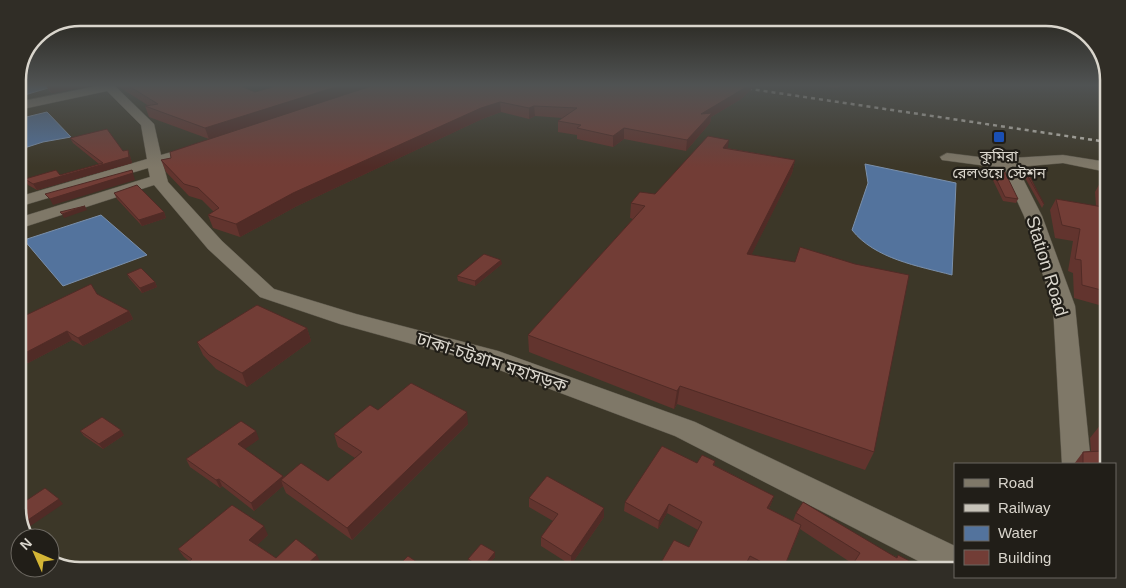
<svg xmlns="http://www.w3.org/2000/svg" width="1126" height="588" font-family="Arial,'Noto Sans Bengali',sans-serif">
<rect width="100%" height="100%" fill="#3c3728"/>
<!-- water -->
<path fill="#53739d" stroke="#7b90ab" d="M18 85H54L55 86 18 97Z
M47 112 71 137 43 142 18 150V119Z
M865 164 956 183 952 275C918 266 875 259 852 230L868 183Z
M101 215 147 255 63 286 24 240Z"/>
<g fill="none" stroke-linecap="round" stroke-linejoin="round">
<!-- minor casing -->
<g stroke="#5a5549" stroke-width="1">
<path id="minor" d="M102 85H114L154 124 161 155 200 144 205 145 207 148 205 151 163 164 168 182 222 241 274 289 356 314 498 351 695 422 955 546V570H936L675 436 481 363 340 324 260 297 208 249 154 185 18 229V218L150 177 148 168 18 207V197L147 159 141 125 107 91 18 110V102Z
M947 153 995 159 1063 155 1107 162V172L1063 163 1017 167 1042 216 1075 306 1091 464H1062L1053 306 1024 216 1002 168 942 160 940 157Z"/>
</g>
<!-- minor -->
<use href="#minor" fill="#7f7868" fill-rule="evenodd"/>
<!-- rail -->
<path stroke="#c7c3b9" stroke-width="2.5" stroke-dasharray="4 4" stroke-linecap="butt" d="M724 85 1107 142"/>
</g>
<!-- wall -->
<path fill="#62342e" d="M46 85H94L52 93 49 91Z
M116 85H239L255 92 279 85H373L209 139 149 117 145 106H149Z
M374 85H756L741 99 711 117 710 123 686 151 624 139 613 147 577 139V135L558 132V121L563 118 535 116 529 119 501 112 482 119 297 206 240 237 213 228 208 215 214 212 202 200 189 196 166 172 161 160 171 158Z
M823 85H843L837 88 823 86Z
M70 138 123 151 128 150 130 156 132 163 37 190 28 185 25 179 60 175 99 164 73 143Z
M727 148 795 160 792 173 751 255 874 452 865 470 677 404 674 409 529 352 528 335 633 219 630 218 631 203 655 194Z
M991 168 1018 199 1016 203 1003 201 989 172Z
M1026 173 1044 204 1042 208 1024 176Z
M1101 181 1107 182 1104 415 1099 305 1074 298 1073 273 1068 271 1073 241 1055 238 1050 210 1056 199 1096 206 1095 192Z
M114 193 164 212 166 218 142 226 117 199Z
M502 264 475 286 458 281 457 276Z
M127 274 155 282 157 287 142 293 129 278Z
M97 294 129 311 133 319 83 346 72 340 28 363 18 357V319Z
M307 328 311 341 247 387 216 369 203 355 197 342Z
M378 410 468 424 352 540 286 493 283 486 254 511 222 486 220 488 190 467 186 459 259 439 244 449 284 477 328 481 355 458 338 447 334 434Z
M1101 424H1104L1103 464H1074L1083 452 1091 451 1090 438Z
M80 431 124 435 103 449 84 436Z
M715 461 714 465 774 496 769 509 793 521 796 513 897 557 898 555 927 570 853 564 800 529 783 570H758L747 565 744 570H646L659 566 689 547 698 530 667 513 658 529 624 511 625 502 697 463Z
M529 498 604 517 571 565 541 546V537L553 521 529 507Z
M268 535 257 545 276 558 321 564 190 562 184 557 178 549Z
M495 557 484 570H479L469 564 468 559Z"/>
<!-- shaded-wall -->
<path fill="#502b26" d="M48 85H94L52 93Z
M342 85H373L209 139 205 128Z
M748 85H756L741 99 711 117 710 123 686 151 687 140 701 114Z
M500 102 501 112 482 119 297 206 240 237 236 224 293 193 481 108Z
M534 106 535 116 529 119V108Z
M624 128V139L613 147V136Z
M729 140 727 153 723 148Z
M128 150 130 156 132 163 37 190 33 184 129 157Z
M795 160 792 173 744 270 747 254Z
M132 170 135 180 53 205 50 199Z
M85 206 87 210 64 218 62 214Z
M164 212 166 218 142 226 139 220Z
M21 229 23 234 18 235V230Z
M501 260 502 264 475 286V281Z
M18 263H21L23 267 21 268Z
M23 273 26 277 18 280V275Z
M155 282 157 287 142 293 140 288Z
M129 311 133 319 83 346 78 338Z
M307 328 311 341 247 387 242 373Z
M67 331 72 340 28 363 23 354Z
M680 386 677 404 674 409 677 391Z
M467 412 468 424 352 540 347 528Z
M121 430 124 435 103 449 99 444Z
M256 431 259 439 241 452 238 444Z
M283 476 286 484 281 480 283 486 254 511 251 503Z
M219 479 222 486 220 488 216 480Z
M774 496 771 504 765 517 767 508Z
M59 499 63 504 26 529 22 524Z
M669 504 667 513 658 529 659 521Z
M604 508V517L571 565V556Z
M264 526 268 535 254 548 249 540Z
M495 552V557L484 570H482V568Z
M317 555 321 564 314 570H301Z"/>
<!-- building -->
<path fill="#723d36" stroke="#502b26" d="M127 85H239L255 92 279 85H342L205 128 145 106 158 104Z
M374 85H748L743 89 701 114 712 113 687 140 624 128 613 136 577 128 581 125 558 121 577 108 534 106 529 108 500 102 481 108 293 193 236 224 208 215 219 208 198 188 184 184 161 160 171 158 170 152Z
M107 129 123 151 128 150 129 157 33 184 25 179 56 170 60 175 103 163 70 138Z
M708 136 729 140 723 148 795 160 747 254 795 262 800 247 855 264 909 275 874 452 680 386 677 391 528 335 645 206 631 203 640 192 655 194Z
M991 168 1004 170 1018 199 1005 197Z
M132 170 133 173 50 199 45 194Z
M1026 173H1028L1044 204Z
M1101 181 1107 182 1105 291 1082 285 1081 260 1075 259 1080 229 1062 225 1056 199 1103 207Z
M137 185 164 212 139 220 114 193Z
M85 206 62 214 60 212Z
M484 254 501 260 475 281 457 276Z
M18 257 21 263H18L23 273 18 275Z
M141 268 155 282 140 288 127 274Z
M91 284 97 294 129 311 78 338 67 331 23 354 18 351V319Z
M257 305 307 328 242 373 209 355 197 342Z
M411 383 467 412 347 528 281 480 301 463 328 481 362 452 334 434 370 405 378 410Z
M102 417 121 430 99 444 80 431Z
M241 421 256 431 238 444 283 476 251 503 219 479 216 480 186 459Z
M1101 424H1104L1103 448Z
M662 446 697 463 702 455 715 461 713 465 774 496 767 508 801 525 783 570H777L750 556 743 570H646L651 561 659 566 674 540 689 547 702 522 669 504 659 521 625 502Z
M1103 451V464H1083V452Z
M547 476 604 508 571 556 541 537 558 514 529 498Z
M45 488 59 499 22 524 18 513V506Z
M803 502 897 558 898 555 927 570H849L860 553 796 513Z
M232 505 264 526 249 540 276 558 296 539 317 555 301 570H179L192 559 178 549Z
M481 544 495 552 482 568 468 559Z
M408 556 429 570H400L396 568Z"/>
<!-- sky -->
<linearGradient id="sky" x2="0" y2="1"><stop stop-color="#211e16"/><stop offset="0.51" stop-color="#505353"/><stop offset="1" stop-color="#505353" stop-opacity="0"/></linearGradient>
<rect width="1126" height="167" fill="url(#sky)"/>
<!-- markers -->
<rect fill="#1a4fb4" stroke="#211e18" stroke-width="2" x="993" y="131" width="12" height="12" rx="2.5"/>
<g text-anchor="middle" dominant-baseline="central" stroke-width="4.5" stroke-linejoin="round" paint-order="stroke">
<!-- far-poi labels -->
<g font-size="15" fill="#d9d5cc" stroke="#211e18">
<text x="999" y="155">কুমিরা<tspan x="999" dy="17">রেলওয়ে স্টেশন</tspan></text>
</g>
<!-- street labels -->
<g font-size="18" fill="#d9d5cc" stroke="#211e18">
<text transform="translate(1047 266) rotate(73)">Station Road</text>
<text transform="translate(492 362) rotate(18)">ঢাকা-চট্টগ্রাম মহাসড়ক</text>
</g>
</g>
<!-- crop -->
<path d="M0 0H1126V588H0ZM80 26H1046A54 54 0 0 1 1100 80V508A54 54 0 0 1 1046 562H80A54 54 0 0 1 26 508V80A54 54 0 0 1 80 26Z" fill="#302d26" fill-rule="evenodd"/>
<path fill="none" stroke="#d9d5cc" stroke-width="2.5" d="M80 26H1046A54 54 0 0 1 1100 80V508A54 54 0 0 1 1046 562H80A54 54 0 0 1 26 508V80A54 54 0 0 1 80 26Z"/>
<!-- legend -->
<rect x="954" y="463" width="162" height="115" fill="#211e18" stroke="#6b6760"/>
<rect x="964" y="479" width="25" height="8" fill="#7f7868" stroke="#6b6760"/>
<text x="998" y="488" font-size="15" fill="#d9d5cc">Road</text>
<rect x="964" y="504" width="25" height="8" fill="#c7c3b9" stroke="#6b6760"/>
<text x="998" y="513" font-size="15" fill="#d9d5cc">Railway</text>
<rect x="964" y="526" width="25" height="15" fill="#53739d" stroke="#6b6760"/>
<text x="998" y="538" font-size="15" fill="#d9d5cc">Water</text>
<rect x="964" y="550" width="25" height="15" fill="#723d36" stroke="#6b6760"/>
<text x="998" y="563" font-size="15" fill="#d9d5cc">Building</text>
<!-- north arrow -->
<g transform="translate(35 553) rotate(315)"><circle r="24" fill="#211e18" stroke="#6b6760"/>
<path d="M0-4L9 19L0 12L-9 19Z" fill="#d4b535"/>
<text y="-8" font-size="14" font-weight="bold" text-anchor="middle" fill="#d9d5cc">N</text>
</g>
</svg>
